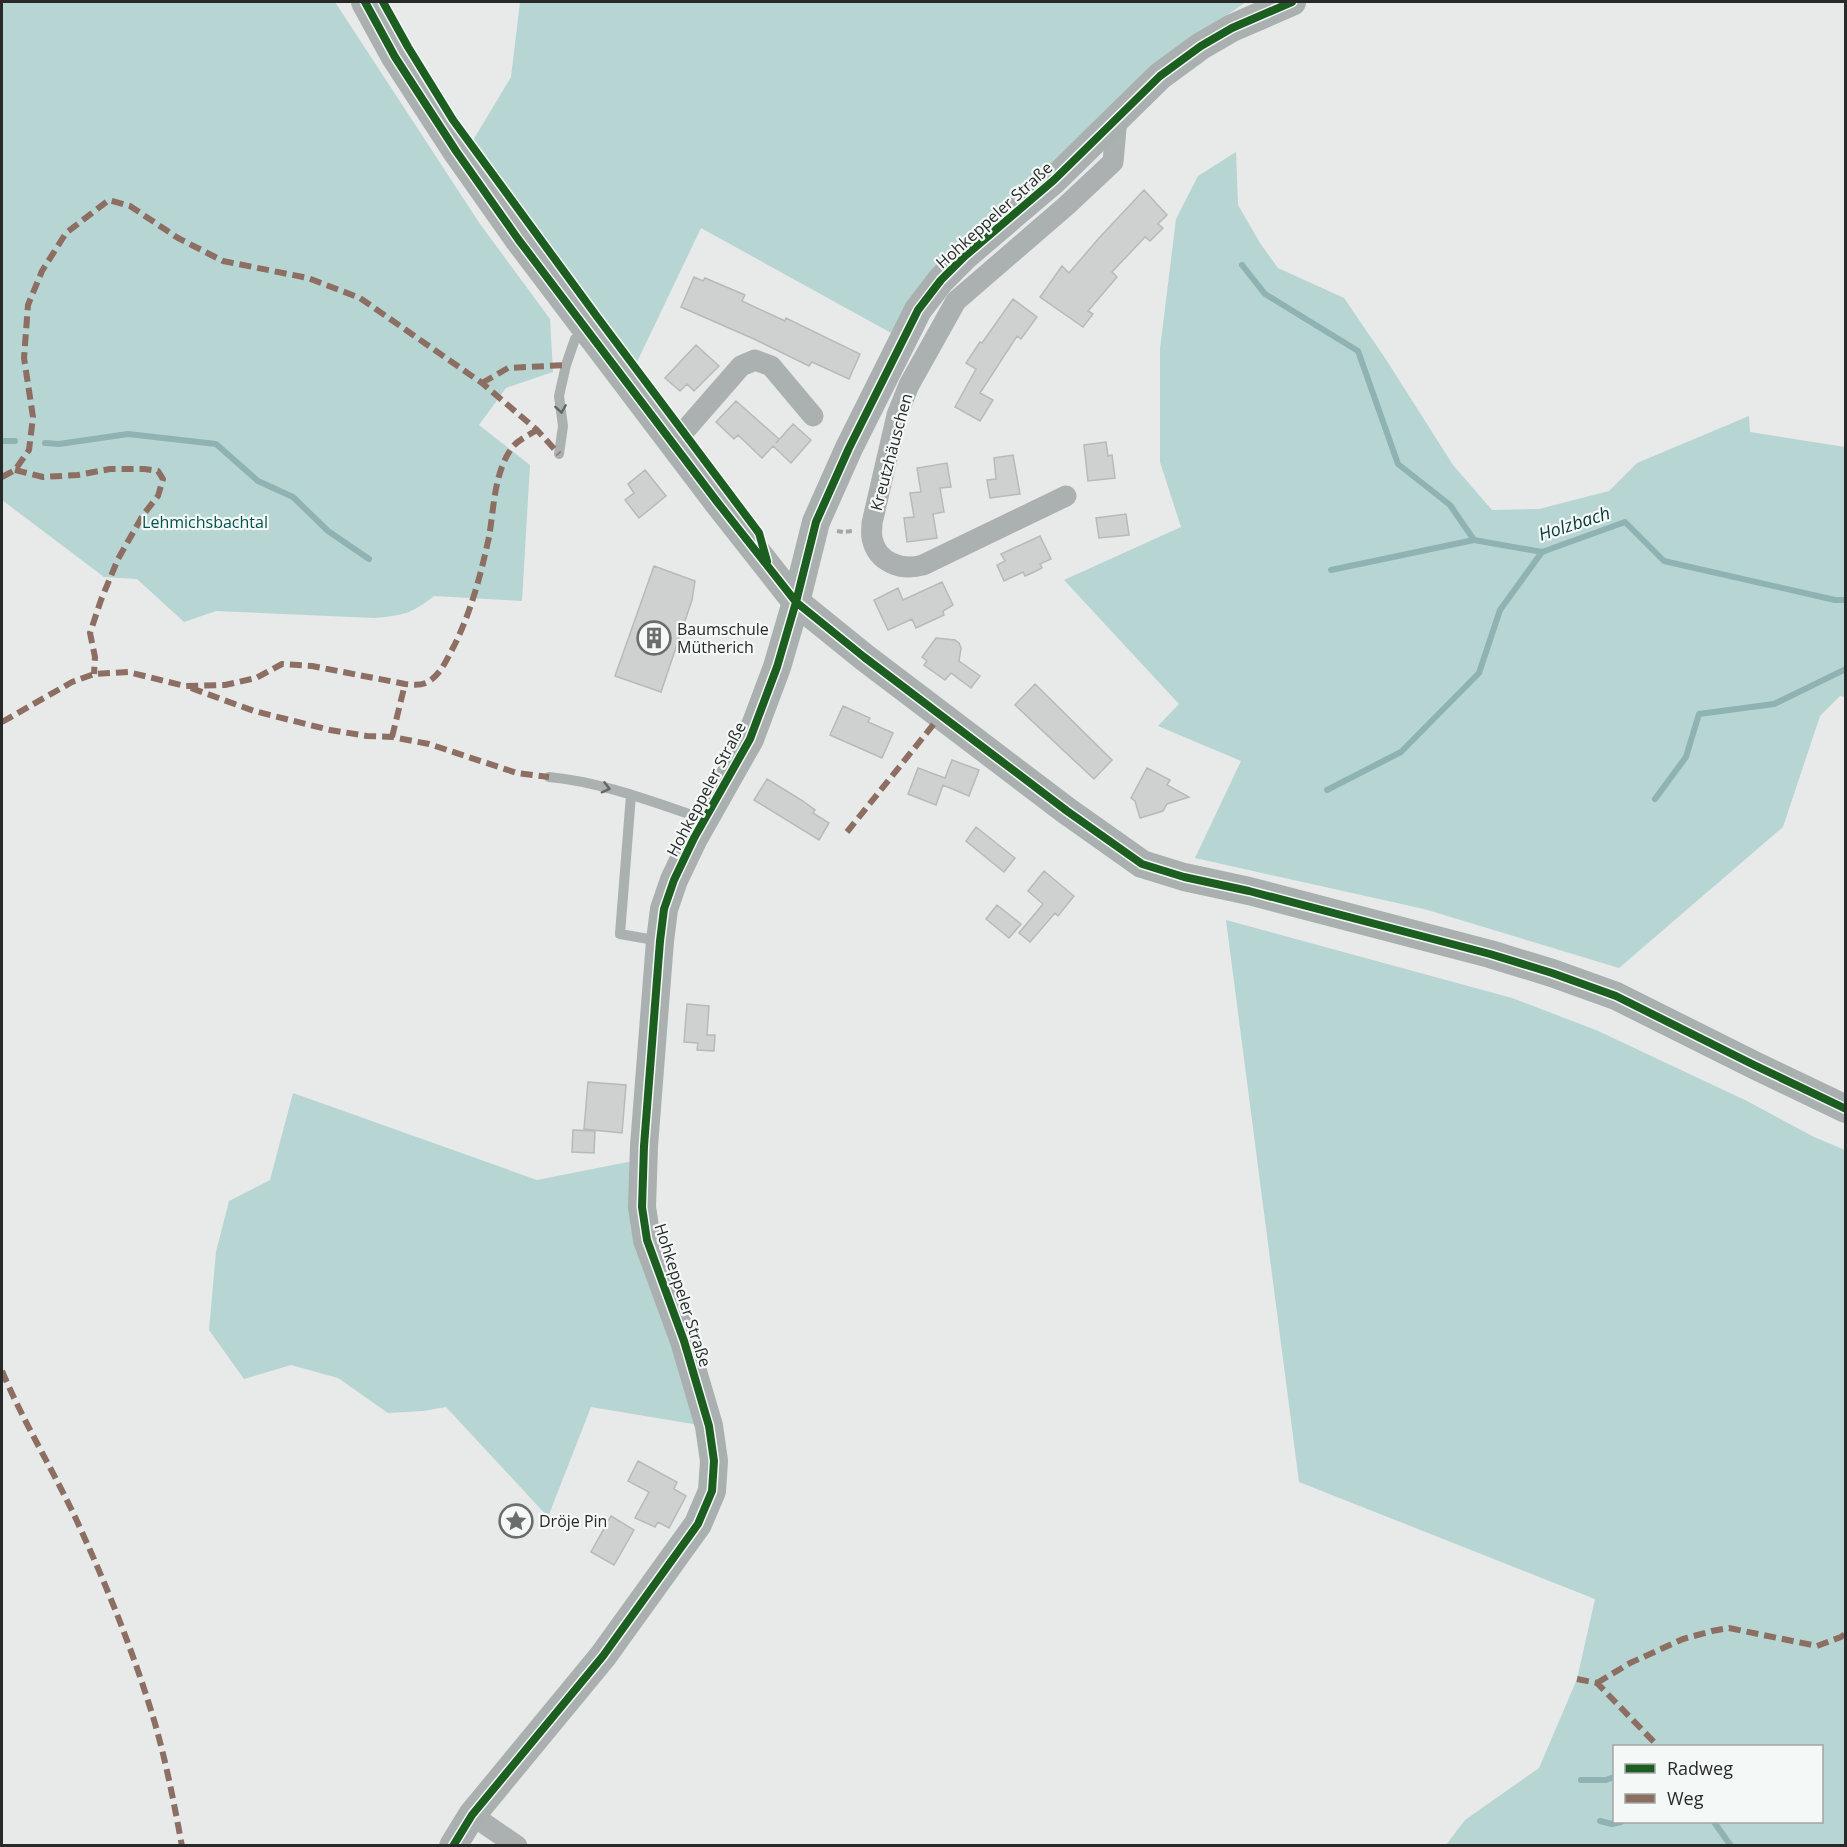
<svg xmlns="http://www.w3.org/2000/svg" width="1847" height="1847" font-family="'Open Sans',sans-serif">
<rect width="100%" height="100%" fill="#e8e9e9"/>
<!-- green -->
<path fill="#b7d5d3" fill-rule="evenodd" d="M2 2H335L480 224 550 319 553 372 506 388 479 425 530 465 522 601 434 596C411 614 404 615 375 618L216 611 184 622 137 579 104 577 2 500Z
M520 2H1246L1164 58 893 334 701 228 637 362 472 142 511 77Z
M1236 152 1238 205 1260 243 1278 268 1344 298 1385 358 1453 465 1492 510 1539 509 1609 491 1637 463 1749 416 1750 432 1845 447V697L1840 696 1820 716 1783 827 1619 968 1424 909 1195 858 1241 761 1158 726 1179 704 1064 580 1181 527 1160 462V349L1176 219 1198 176Z
M1226 920 1512 998 1596 1030 1747 1101 1814 1137 1845 1150V1845H1446L1465 1820 1539 1768 1577 1679 1595 1599 1299 1482ZM1614 1746H1822V1822H1614Z
M293 1093 537 1180 633 1161 699 1425 591 1407 548 1517 446 1407 423 1411 388 1413 338 1378 291 1365 244 1379 209 1330 216 1252 229 1201 270 1180Z"/>
<g fill="none" stroke-linecap="round" stroke-linejoin="round">
<!-- stream -->
<path stroke="#8fb3b2" stroke-width="6" d="M1242 265 1265 294 1358 351 1398 464 1450 505 1474 540
M2 441H15
M45 443 59 444 128 434 216 444 258 481 293 497 328 531 369 559
M1331 570 1474 540 1542 552 1625 522 1664 561 1835 600H1846
M1327 790 1401 752 1479 673 1500 610 1542 552
M1655 799 1686 757 1699 714 1774 704 1846 669
M1581 1780H1606L1614 1777
M1600 1821 1612 1824 1621 1822
M1714 1822 1731 1846"/>
</g>
<!-- building -->
<path fill="#cfd0d0" stroke="#b8b9b9" stroke-width="1.5" d="M1144 190 1167 215 1158 224 1163 228 1150 241 1145 237 1112 272 1117 277 1088 311 1093 314 1083 327 1040 297 1062 266 1069 273 1099 238Z
M694 277 703 281 705 278 745 295 742 301 785 321 786 318 860 354 849 379 812 362 809 366 754 339 681 307Z
M1013 299 1037 317 1021 339 1017 336 980 393 993 400 980 421 955 407 976 369 966 363 980 342 982 343Z
M696 345 719 366 694 391 687 384 680 391 665 378Z
M736 401 779 439 776 443 793 424 811 440 791 463 773 446 762 458 738 435 734 439 716 422Z
M1106 442 1108 456 1112 455 1115 478 1088 481 1084 445Z
M1013 455 1020 494 990 498 987 480 996 479 994 458Z
M947 463 951 487 940 488 944 512 933 514 937 538 907 542 904 518 914 517 910 493 921 492 917 468Z
M645 470 666 496 639 518 625 500 634 493 628 484Z
M1126 514 1129 535 1099 538 1096 518Z
M1040 536 1051 559 1040 564 1042 568 1032 573 1025 576 1023 572 1004 581 997 565 1005 561 1001 554Z
M654 566 695 581 692 600 661 692 615 676Z
M942 582 953 605 943 611 944 615 916 628 912 619 888 630 874 600 898 588 903 600Z
M936 638 955 640 959 643 961 648 959 661 980 676 971 688 951 673 945 680 924 665 927 661 922 657Z
M1035 684 1112 760 1094 779 1015 705Z
M843 706 870 718 868 722 893 733 882 758 830 735Z
M952 760 979 770 969 796 943 785 936 805 908 794 918 768 945 778Z
M1147 768 1170 780 1167 785 1189 797 1167 804 1163 811 1140 818 1135 801 1131 798Z
M767 779 803 801 815 810 813 813 829 823 819 840 754 800Z
M976 827 1015 858 1004 872 966 841Z
M1044 871 1074 896 1058 916 1055 913 1030 942 1019 933 1043 904 1028 891Z
M997 905 1021 924 1009 938 986 919Z
M687 1004 709 1006 707 1035H715L714 1051 697 1050 698 1043 684 1042Z
M588 1082 626 1085 622 1133 584 1129Z
M573 1130 595 1131 594 1153 572 1152Z
M638 1461 677 1482 674 1489 686 1496 669 1528 658 1522 655 1527 635 1518 649 1492 628 1481Z
M611 1516 634 1530 614 1565 591 1552Z"/>
<g fill="none" stroke-linecap="round" stroke-linejoin="round">
<!-- path -->
<path stroke="#a3a7a7" stroke-width="4" stroke-dasharray="6 3" stroke-linecap="butt" d="M837 531 843 532 853 531"/>
<!-- lane -->
<path stroke="#abb1b1" stroke-width="10" d="M559 454 563 426 559 396 566 365 575 339 586 331
M549 777C602 782 653 802 704 819
M631 795 620 934 660 941"/>
<!-- street -->
<path stroke="#abb1b1" stroke-width="21" d="M673 444 741 366 755 360 771 366 813 416
M1066 496 923 565C902 571 877 563 872 538 871 533 872 528 872 523L897 415 909 385 956 301 1066 206 1113 162 1117 118
M472 1815 517 1846"/>
<!-- secondary -->
<path stroke="#a9b0af" stroke-width="28" d="M365 2 395 57 456 151 518 239 718 503 796 602 864 657 1067 811 1142 864 1184 877 1249 891 1490 954 1552 973 1616 996 1754 1065 1846 1109
M453 1846 472 1815 603 1656 698 1524 712 1491 714 1461 709 1426 684 1341 647 1240 642 1207 644 1146 660 941 664 909 674 880 694 838 750 739 777 667 796 602 816 522 849 448 918 310 941 280 965 256 1054 180 1160 76 1201 46 1232 28 1292 2"/>
<!-- quiet -->
<path stroke="#8d6e63" stroke-width="6" stroke-dasharray="12 6" stroke-linecap="butt" d="M482 383 508 368 566 365
M15 470 43 477 78 475 110 469H144L158 471 163 479 158 496 143 515 118 559 101 600 90 633 95 657 94 674
M2 477 15 470 29 450 33 417 24 358 28 305 42 271 66 233 109 200 130 206 178 238 223 261 308 278 360 298 482 383 537 430 559 454
M191 688 254 711 330 730 367 736 392 737 429 744 517 773 549 777
M2 722 72 682 94 674 128 672 185 686 225 685 256 678 282 664 312 666 405 684C414 685 423 686 431 680 442 672 448 657 454 646 471 612 481 574 489 537 494 508 494 474 511 449 516 441 529 435 537 430
M392 737 405 684
M847 832 941 715
M2 1371C25 1426 57 1476 81 1530 107 1587 130 1644 149 1704 164 1750 173 1798 182 1846
M1577 1679 1597 1683 1654 1742
M1597 1683 1630 1663 1683 1639 1712 1631 1729 1628 1817 1646 1841 1637 1846 1633"/>
<!-- cycleway casing -->
<g stroke="#f4f8f7" stroke-width="11">
<path id="cycleway" d="M365 2 395 57 456 151 518 239 718 503 796 602 864 657 1067 811 1142 864 1184 877 1249 891 1490 954 1552 973 1616 996 1754 1065 1846 1109
M383 2 408 47 453 120 598 318 759 533 767 561
M453 1846 472 1815 603 1656 698 1524 712 1491 714 1461 709 1426 684 1341 647 1240 642 1207 644 1146 660 941 664 909 674 880 694 838 750 739 777 667 796 602 816 522 849 448 918 310 941 280 965 256 1054 180 1160 76 1201 46 1232 28 1292 2"/>
</g>
<!-- cycleway -->
<use href="#cycleway" stroke="#1b5e20" stroke-width="8"/>
</g>
<!-- one-way arrows -->
<defs><path id="oneway-chevron" d="M-2-3.5L2.5 0L-2 3.5" fill="none" stroke-width="1.6" stroke-linecap="round" stroke-linejoin="round" transform="scale(1.5)"/></defs>
<g stroke="#636666">
<use href="#oneway-chevron" transform="translate(561 409) rotate(81)"/>
<use href="#oneway-chevron" transform="translate(606 788) rotate(14)"/>
</g>
<!-- icons -->
<defs>
<g id="building-ring" transform="scale(1.725)"><circle r="9.5" fill="#f4f8f7" stroke="#6b6c6c" stroke-width="1.5"/><path d="M-4-6H4V6H1V3H-1V6H-4ZM-2.5-4.3h1.7v1.8h-1.7ZM.8-4.3h1.7v1.8H.8ZM-2.5-1h1.7V.8h-1.7ZM.8-1h1.7V.8H.8Z" fill="#6b6c6c"/></g>
<g id="sight-ring" transform="scale(1.725)"><circle r="9.5" fill="#f4f8f7" stroke="#6b6c6c" stroke-width="1.5"/><path d="M0-6L1.8-2.2L6-1.7L2.9 1.2L3.7 5.4L0 3.3L-3.7 5.4L-2.9 1.2L-6-1.7L-1.8-2.2Z" fill="#6b6c6c"/></g>
</defs>
<g fill-rule="evenodd">
<use href="#building-ring" x="654" y="638"/>
<use href="#sight-ring" x="516" y="1521"/>
</g>
<g text-anchor="middle" dominant-baseline="central" stroke-width="4.5" stroke-linejoin="round" paint-order="stroke">
<!-- street labels -->
<g font-size="16" fill="#282929" stroke="#f4f8f7">
<text transform="translate(994 215) rotate(-42)">Hohkeppeler Straße</text>
<text transform="translate(891 452) rotate(-75)">Kreutzhäuschen</text>
<text transform="translate(706 789) rotate(-62)">Hohkeppeler Straße</text>
<text transform="translate(683 1295) rotate(72)">Hohkeppeler Straße</text>
</g>
<!-- park labels -->
<g font-size="16" fill="#005250" stroke="#f4f8f7">
<text x="205" y="522">Lehmichsbachtal</text>
</g>
<!-- poi labels -->
<g font-size="16" fill="#282929" stroke="#f4f8f7" text-anchor="start">
<text x="677" y="629">Baumschule<tspan x="677" dy="18">Mütherich</tspan></text>
<text x="539" y="1521">Dröje Pin</text>
</g>
<!-- water labels -->
<g font-size="18" font-style="italic" fill="#063a38" stroke="#f4f8f7">
<text transform="translate(1574 523) rotate(-18)">Holzbach</text>
</g>
</g>
<!-- border -->
<rect width="1847" height="1847" fill="none" stroke="#282929" stroke-width="6"/>
<!-- legend -->
<rect x="1613" y="1745" width="210" height="78" fill="#f4f8f7" stroke="#a2a5a5" stroke-width="1.5"/>
<rect x="1625" y="1764" width="30" height="9" fill="#1b5e20" stroke="#a2a5a5" stroke-width="1.5"/>
<text x="1667" y="1775" font-size="18" fill="#282929">Radweg</text>
<rect x="1625" y="1794" width="30" height="9" fill="#8d6e63" stroke="#a2a5a5" stroke-width="1.5"/>
<text x="1667" y="1805" font-size="18" fill="#282929">Weg</text>
</svg>
